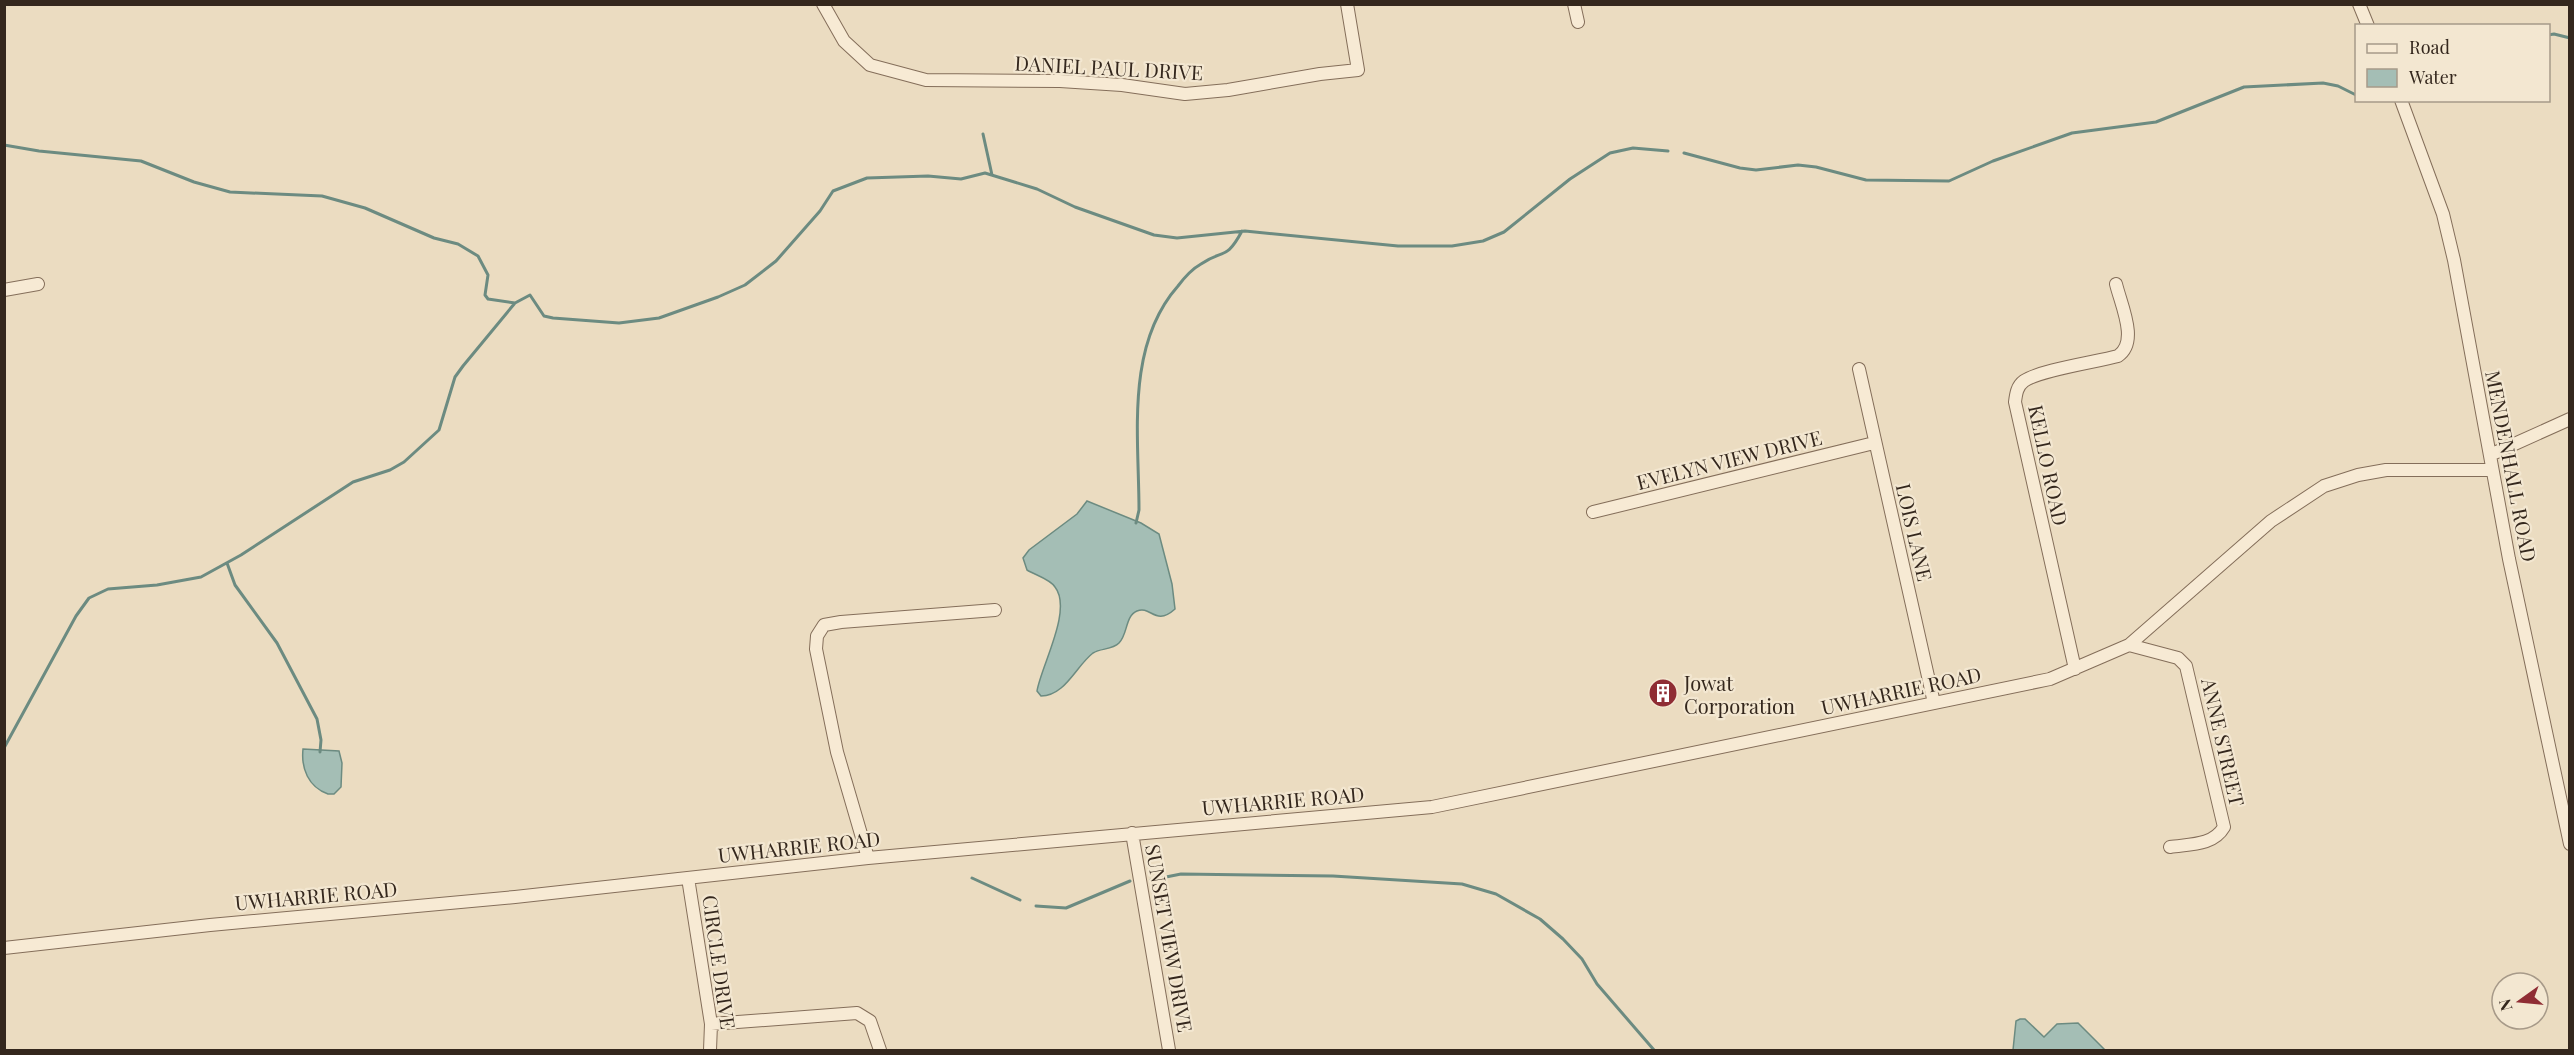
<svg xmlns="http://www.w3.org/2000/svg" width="2574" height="1055" font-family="'Playfair Display',serif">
<rect width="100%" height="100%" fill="#ebdcc1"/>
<!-- water -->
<path fill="#a4beb5" stroke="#6c8b81" stroke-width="1.5" d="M1087 501 1141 523 1159 534 1172 584 1175 609C1155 627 1151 605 1137 611 1125 616 1128 634 1119 643 1112 650 1101 648 1093 653 1076 666 1065 696 1041 696L1037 691C1041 666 1073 610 1055 587 1050 579 1035 575 1027 570L1023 558 1029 550 1077 514Z
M303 749 339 751 342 763 341 787 334 794H328C308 787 301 768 303 749Z
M2020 1019H2025L2044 1037 2057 1024 2078 1023 2105 1050H2013L2016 1021Z"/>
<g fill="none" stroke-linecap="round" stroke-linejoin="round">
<!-- stream -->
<path stroke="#6c8b81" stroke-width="3" d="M2548 35 2554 34 2570 38
M2370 100H2379
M983 134 992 175
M4 145 39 151 141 161 194 182 230 192 322 196 365 208 434 238 458 244 478 256 488 275 485 295 488 299 515 303
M1684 153 1740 168 1756 170 1798 165 1816 167 1866 180 1949 181 1993 161 2072 133 2156 122 2244 87 2323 83 2338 86 2356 95
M1136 523 1139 510C1139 436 1125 346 1178 286 1184 278 1192 269 1201 264 1223 249 1226 261 1242 231
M227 563 235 585 277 643 317 719 321 740 320 752
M4 748 76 616 89 598 108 589 157 585 201 577 241 555 353 482 390 470 404 462 439 430 455 377 463 366 515 303 530 295 544 316 553 318 619 323 659 318 718 297 745 285 776 261 820 211 833 191 867 178 928 176 961 179 985 173 1037 189 1075 207 1154 235 1177 238 1245 231 1398 246H1452L1483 241 1504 232 1570 179 1610 153 1633 148 1668 151
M972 878 1020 900
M1151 880 1181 874 1333 876 1462 884 1496 894 1540 919 1563 939 1582 959 1597 984 1654 1050
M1036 906 1066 908 1130 881"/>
<!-- minor casing -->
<g stroke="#846e5a" stroke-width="14">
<path id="minor" d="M823 4 844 41 870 65 926 80 1060 81 1122 85 1185 94 1228 90 1320 74 1358 70 1347 4
M1574 4 1578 22
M2359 4 2368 26
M2401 100 2443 214 2454 260 2509 559 2570 844
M4 290 38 284
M1859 369 1934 703
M2490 455 2570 419
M1593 512 1874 443
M2129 645 2178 658 2186 666 2224 827C2213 846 2189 844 2170 847
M2075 669 2015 402C2016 394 2017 386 2024 381 2040 370 2096 362 2118 356 2139 342 2121 305 2116 284
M1132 833 1169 1050
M868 858 837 752 816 649 817 636 824 625 841 622 995 610
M688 878 711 1024 710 1050
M4 948 210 925 515 897 868 858 1432 807 2050 679 2129 645 2271 521 2324 486 2358 475 2386 470H2492
M711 1024 857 1013 870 1021 880 1050"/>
</g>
<!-- minor -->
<use href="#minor" stroke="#f7ead4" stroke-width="12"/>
</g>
<!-- icons -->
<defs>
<g id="building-disc" transform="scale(1.5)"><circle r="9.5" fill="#8f2d34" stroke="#f3e7d1"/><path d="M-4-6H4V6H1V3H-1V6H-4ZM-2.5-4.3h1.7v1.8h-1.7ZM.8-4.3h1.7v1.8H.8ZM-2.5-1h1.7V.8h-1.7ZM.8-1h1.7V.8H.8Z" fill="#fff"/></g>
</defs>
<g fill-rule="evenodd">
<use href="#building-disc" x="1663" y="693"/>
</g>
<g text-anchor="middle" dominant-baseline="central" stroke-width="4.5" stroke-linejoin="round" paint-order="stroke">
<!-- street labels -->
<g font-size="20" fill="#34271d" stroke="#f3e7d1">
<text transform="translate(1109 67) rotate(3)">DANIEL PAUL DRIVE</text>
<text transform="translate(1729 459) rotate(-14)">EVELYN VIEW DRIVE</text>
<text transform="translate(2049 465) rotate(78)">KELLO ROAD</text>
<text transform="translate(2512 466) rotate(79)">MENDENHALL ROAD</text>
<text transform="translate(1915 532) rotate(77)">LOIS LANE</text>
<text transform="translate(1901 690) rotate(-12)">UWHARRIE ROAD</text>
<text transform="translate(2224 742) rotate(77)">ANNE STREET</text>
<text transform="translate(1283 800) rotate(-5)">UWHARRIE ROAD</text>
<text transform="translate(799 846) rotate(-6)">UWHARRIE ROAD</text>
<text transform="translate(316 895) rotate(-5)">UWHARRIE ROAD</text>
<text transform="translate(1170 938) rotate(80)">SUNSET VIEW DRIVE</text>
<text transform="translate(720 962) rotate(82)">CIRCLE DRIVE</text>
</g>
<!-- poi labels -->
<g font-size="20" fill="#34271d" stroke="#f3e7d1" text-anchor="start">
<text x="1684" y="682">Jowat<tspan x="1684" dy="23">Corporation</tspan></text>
</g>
</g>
<!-- border -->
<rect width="2574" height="1055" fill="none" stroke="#34271d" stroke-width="12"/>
<!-- legend -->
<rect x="2355" y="24" width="195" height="78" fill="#f3e7d1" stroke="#a79a89" stroke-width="1.5"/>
<rect x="2367" y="44" width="30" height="9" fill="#f7ead4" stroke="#a79a89" stroke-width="1.5"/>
<text x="2409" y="54" font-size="18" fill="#34271d">Road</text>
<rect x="2367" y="69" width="30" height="18" fill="#a4beb5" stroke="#a79a89" stroke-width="1.5"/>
<text x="2409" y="84" font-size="18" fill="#34271d">Water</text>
<!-- north arrow -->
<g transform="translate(2520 1001) rotate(255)"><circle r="28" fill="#f3e7d1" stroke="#a79a89" stroke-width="1.5"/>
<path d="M0-4.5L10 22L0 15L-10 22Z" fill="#8f2d34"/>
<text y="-9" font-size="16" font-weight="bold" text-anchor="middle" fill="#34271d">N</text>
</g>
</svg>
